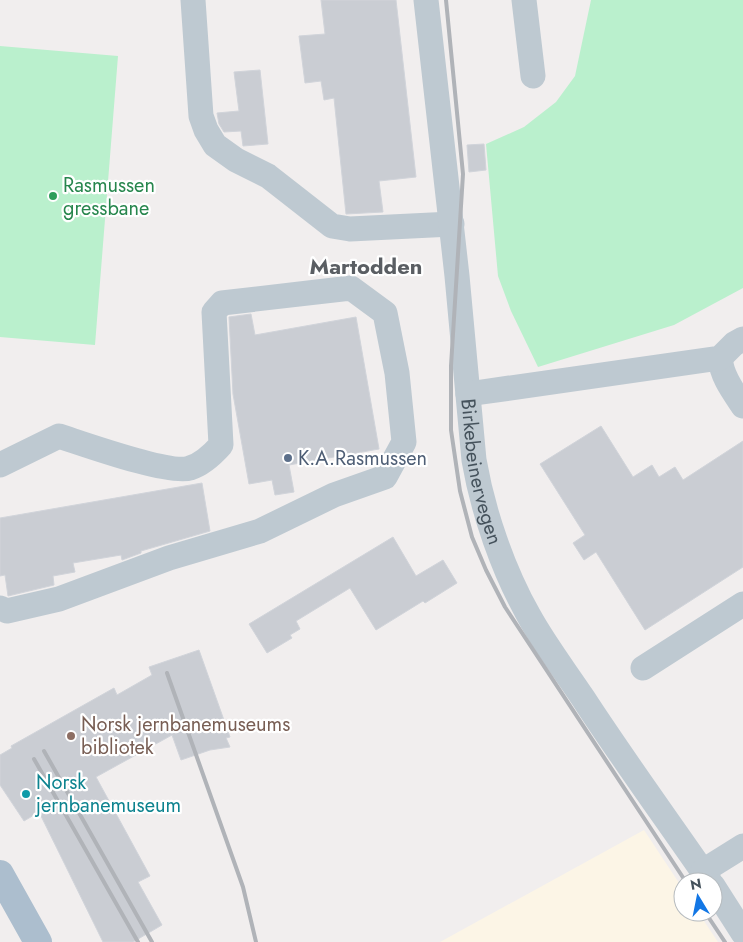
<svg xmlns="http://www.w3.org/2000/svg" width="743" height="942" font-family="Jost,sans-serif">
<rect width="100%" height="100%" fill="#f1eeee"/>
<!-- commercial -->
<path fill="#fcf5e6" d="M644 830 683 889V912H698L718 942H440Z"/>
<!-- green -->
<path fill="#baf0cd" d="M591 0H743V288L674 325 538 367 511 311 498 276 486 144 524 127 556 102 575 76Z
M0 46 118 56 95 345 0 337Z"/>
<!-- building -->
<path fill="#cacdd3" stroke="#d1d4da" d="M321 0H396L416 177 379 181 383 212 346 214 334 98 324 100 321 81 305 83 299 36 325 34Z
M260 70 268 144 243 146 241 131 224 132 219 124 217 113 239 111 234 72Z
M484 144 486 170 469 172 467 145Z
M251 314 255 335 356 317 379 449 289 465 294 492 275 495 272 480 249 484 233 394 229 317Z
M601 426 633 477 652 465 659 477 675 467 683 480 743 441V567L645 630 596 552 584 560 573 543 585 535 540 464Z
M202 483 210 531 141 551V553L122 560 121 555 73 563 75 572 53 576 54 585 8 596 5 575 0 576V518Z
M393 537 416 576 443 560 457 583 425 603 423 601 376 630 350 588 296 621 300 629 290 635 292 638 267 653 249 624Z
M199 650 230 737 226 738 230 747 210 750 181 760 172 735 96 777 150 876 138 882 162 925 133 942H103L39 812 24 821 0 785V755L12 748 11 746 114 688 117 695 152 675 149 667Z"/>
<g fill="none" stroke-linecap="round" stroke-linejoin="round">
<!-- minor -->
<g stroke="#bec9d1" stroke-width="25">
<path d="M193 0 201 116 206 130 215 145 236 160 268 176 332 226 350 229 452 224"/>
<path id="s1" d="M426 0 457 276 474 460C483 512 503 570 529 616 545 645 565 671 583 698 624 761 668 821 710 882"/>
<path d="M524 0 533 76"/>
<path d="M720 358C722 377 733 391 743 406"/>
<path d="M468 394 720 358 734 344 743 339"/>
<path d="M0 465 59 436C84 444 170 475 190 468 203 464 213 454 221 445L214 312 222 303 351 288 385 313 397 373 404 442 385 477 334 495 260 531 169 558 59 599 7 611 0 608"/>
<path d="M643 668 743 604"/>
<path d="M703 871 743 846"/>
<path d="M713 886 743 933"/>
</g>
<!-- major -->
<path stroke="#acbece" stroke-width="28" d="M0 874 38 942"/>
<!-- rail -->
<path stroke="#b0b3b8" stroke-width="4" d="M446 0 463 174 451 366V430L460 491 472 537 486 570 505 607 686 882
M167 673 243 887 256 942
M44 751 152 942
M34 759 138 942
M705 912 725 942"/>
</g>
<!-- markers -->
<circle fill="#2e9e5b" stroke="#fff" stroke-width="2" cx="53" cy="196" r="5"/>
<circle fill="#5c6f8a" stroke="#fff" stroke-width="2" cx="288" cy="458" r="5"/>
<circle fill="#8d6e63" stroke="#fff" stroke-width="2" cx="71" cy="736" r="5"/>
<circle fill="#0f9aa8" stroke="#fff" stroke-width="2" cx="26" cy="794" r="5"/>
<g text-anchor="middle" dominant-baseline="central" stroke-width="4.5" stroke-linejoin="round" paint-order="stroke">
<!-- leisure labels -->
<g font-size="20" fill="#27864d" stroke="#fff" text-anchor="start">
<text x="63" y="185">Rasmussen<tspan x="63" dy="23">gressbane</tspan></text>
</g>
<!-- service labels -->
<g font-size="20" fill="#4e5e75" stroke="#fff" text-anchor="start">
<text x="298" y="458">K.A.Rasmussen</text>
</g>
<!-- street labels -->
<g font-size="20" fill="#45525c" stroke="#fff">
<text stroke="none"><textPath href="#s1" startOffset="475">Birkebeinervegen</textPath></text>
</g>
<!-- education labels -->
<g font-size="20" fill="#785e54" stroke="#fff" text-anchor="start">
<text x="81" y="724">Norsk jernbanemuseums<tspan x="81" dy="23">bibliotek</tspan></text>
</g>
<!-- culture labels -->
<g font-size="20" fill="#0d838f" stroke="#fff" text-anchor="start">
<text x="36" y="782">Norsk<tspan x="36" dy="23">jernbanemuseum</tspan></text>
</g>
<!-- quarter labels -->
<g font-size="22" font-weight="bold" fill="#5a5e63" stroke="#fff">
<text x="366" y="266">Martodden</text>
</g>
</g>
<!-- north arrow -->
<g transform="translate(698 897) rotate(350)"><circle r="24" fill="#ffffff" stroke="#b5babe"/>
<path d="M0-4L9 19L0 12L-9 19Z" fill="#1377e5"/>
<text y="-8" font-size="14" font-weight="bold" text-anchor="middle" fill="#45525c">N</text>
</g>
</svg>
